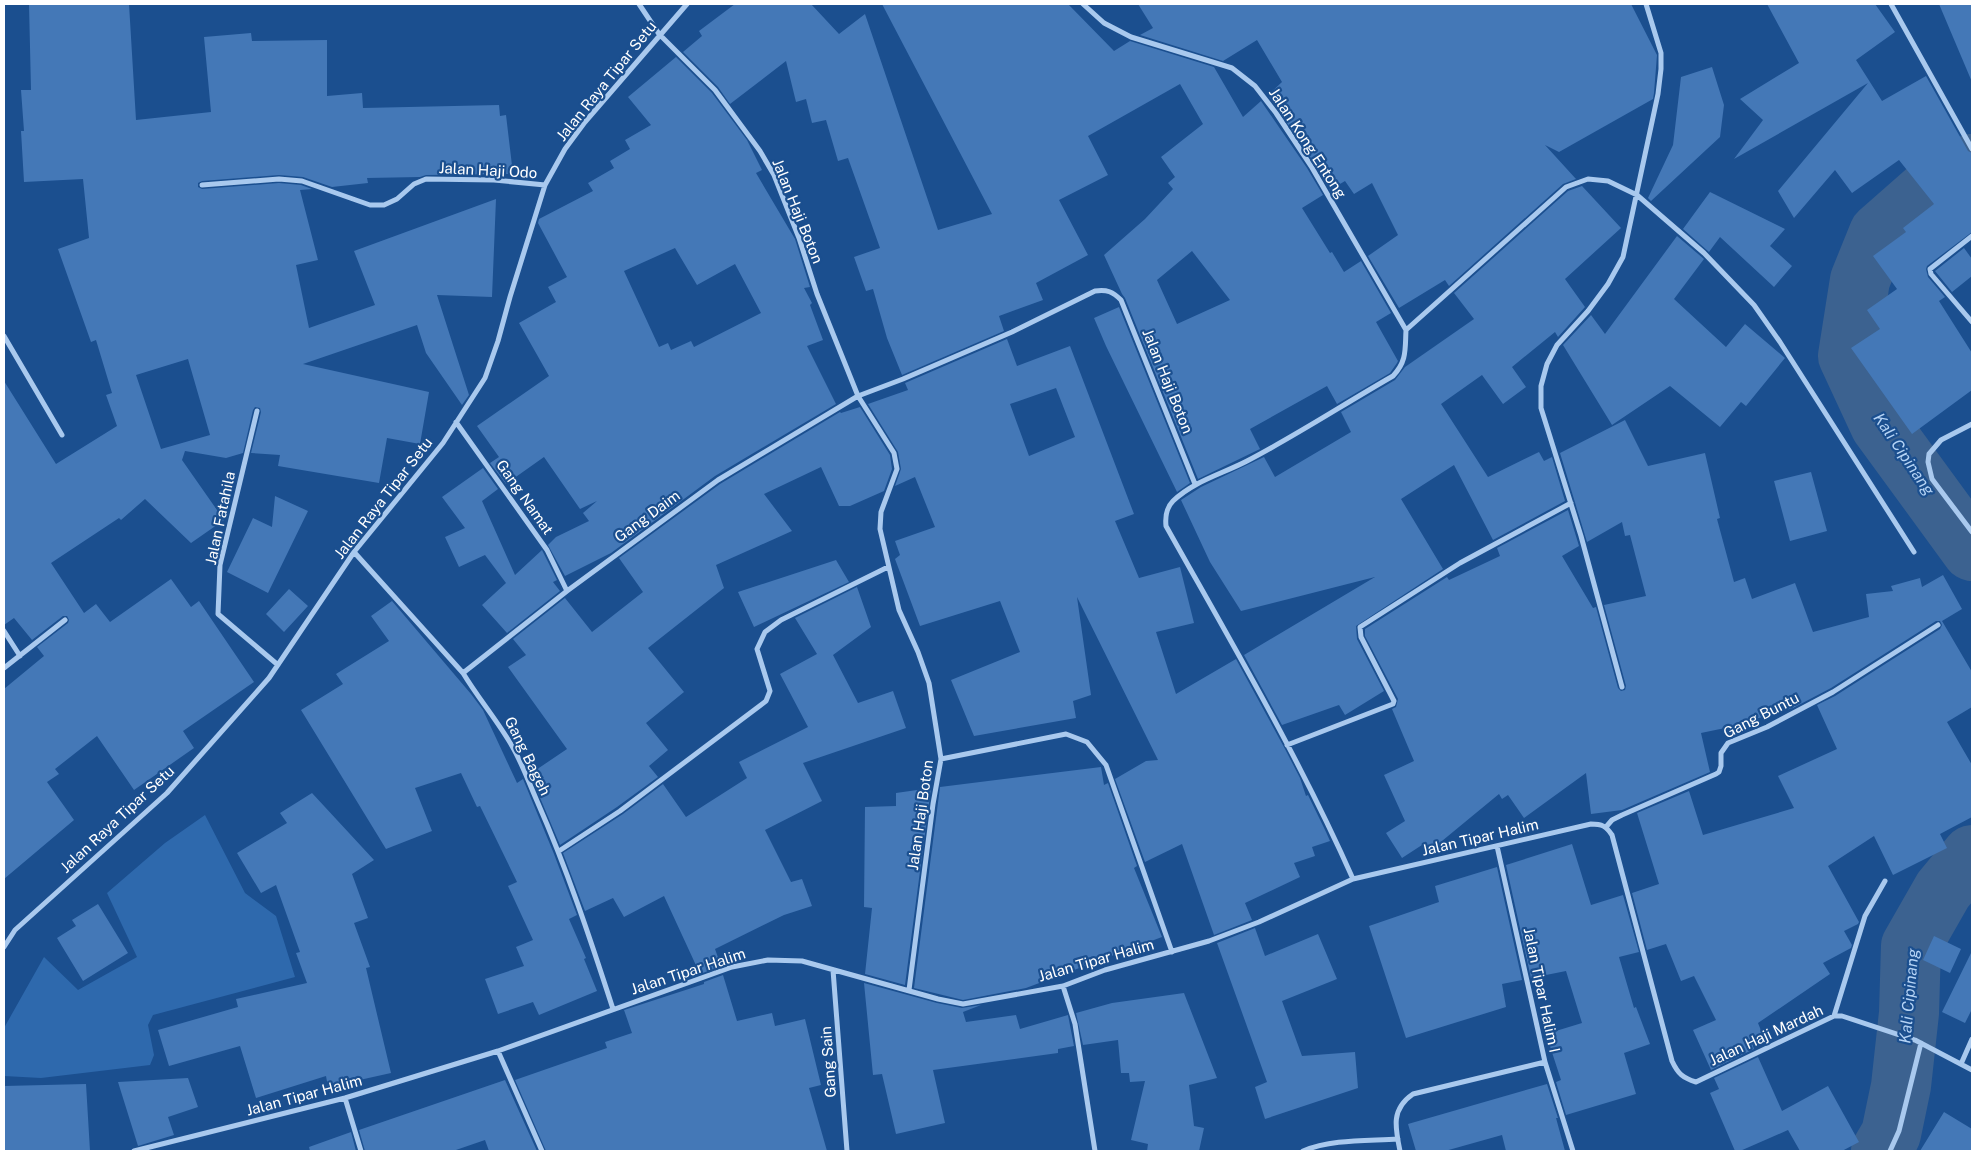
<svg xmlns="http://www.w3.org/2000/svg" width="1976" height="1155" font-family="'Public Sans',sans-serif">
<rect width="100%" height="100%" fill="#1b4f8f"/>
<!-- green -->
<path fill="#2e69ad" d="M205 815 245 893 276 916 295 977 153 1015 148 1025 154 1055 150 1065 41 1078 4 1076V1028L44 957 78 990 137 957 107 893 165 843Z"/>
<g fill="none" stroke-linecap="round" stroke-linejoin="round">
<!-- river -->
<path stroke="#3c6290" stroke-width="60" d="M1972 164 1937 182 1879 233 1860 280 1848 356 1880 425 1972 551
M1881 1151 1891 1134 1901 1086 1909 1013 1911 946 1943 890 1972 855"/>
</g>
<!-- building -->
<path fill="#4478b7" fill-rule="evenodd" d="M29 4H129L136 120 211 112 204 37 251 33 252 41 327 40V96L362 93 363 108 499 105 500 116 506 115 513 174 426 175 420 177 367 178 368 183 332 187 303 177 279 175 202 181 198 183V187L202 189 279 183 301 185 312 189 300 190 318 260 296 265 309 328 375 305 354 251 496 199 492 297 437 295 469 395 462 405 426 353 417 325 303 364 429 392 420 444 387 438 379 483 278 466 280 455 251 453 261 412 260 408 255 407 253 410 243 453 226 458 185 451 182 460 224 520 191 543 145 499 121 520 119 518 51 563 84 613 96 604 110 622 171 579 191 607 199 601 254 682 183 731 194 748 134 790 97 736 55 769 59 774 47 782 74 820 4 879V689L44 656 37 647 68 623 69 620 67 616H63L32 640 14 618 4 625V381L56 464 117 426 106 395 112 393 96 340 91 342 58 249 89 238 83 179 24 182 21 131H24L21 90H31ZM188 359 210 435 161 449 136 375Z
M735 4H811L839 34 865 14 938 230 992 214 882 4H1068L1114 51 1130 41 1214 67 1243 117 1261 101 1307 168 1323 195 1302 208 1330 253 1332 252 1344 272 1361 261 1391 313 1376 322 1398 361 1397 363 1390 373 1337 404 1327 386 1250 429 1260 449 1198 479 1125 298 1122 294 1104 255 1145 219 1173 189 1168 183 1175 177 1161 157 1203 124 1180 84 1088 136 1108 175 1059 200 1088 255 1036 283 1043 300 999 316 1004 331 902 375 887 338 873 289 866 291 854 257 880 248 848 158 838 161 826 120 812 123 806 99 796 102 786 61 730 104 718 87 683 52 702 36 699 31ZM1192 251 1230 300 1177 324 1157 280Z
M1138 4H1631L1657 55 1654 93 1653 99 1559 152 1545 145 1576 179 1563 184 1449 286 1445 280 1399 308 1368 256 1398 235 1372 183 1354 194 1345 181 1330 190 1315 164 1268 95 1282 82 1257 40 1223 61 1140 35 1153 28Z
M1767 4H1875L1895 32 1856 60 1882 101 1926 76 1968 151 1972 153V232L1927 266 1926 269 1928 277 1945 297 1939 301 1972 353V390L1912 434 1851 348 1880 329 1867 310 1897 289 1873 256 1906 232 1903 228 1934 204 1899 160 1852 193 1835 170 1794 218 1778 191 1868 83 1734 159 1763 120 1740 99 1799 63Z
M1939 4H1972V82Z
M676 57 712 93 747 140 762 170 756 173 795 239 810 287 804 288 812 303 810 305 823 340 807 346 836 404 715 476 611 553 565 576 548 545 556 537 589 521 583 513 597 501 580 509 544 457 506 484 490 463 499 457 477 426 549 376 519 323 556 302 548 287 567 277 538 223 539 219 593 191 588 183 614 168 610 161 630 149 625 140 651 125 628 97ZM675 248 697 285 735 264 761 313 694 347 691 341 671 350 668 343 659 347 624 271Z
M1712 67 1724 105 1720 137 1651 201 1648 198 1673 145 1681 77Z
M1582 186 1621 228 1565 279 1585 307 1558 337 1555 332 1512 367 1526 387 1503 404 1482 375 1441 404 1488 477 1539 452 1544 461 1552 457 1565 501 1493 540 1454 465 1401 499 1443 569 1356 626 1357 639 1384 691 1345 715 1339 705 1282 725 1244 655 1375 577 1241 611 1210 562 1181 500 1201 487 1264 457 1275 477 1351 432 1341 412 1395 380 1405 367 1474 319 1454 293 1568 191Z
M1710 192 1785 229 1770 246 1792 266 1774 287 1720 237 1709 252 1683 229Z
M1677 236 1704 259 1674 299 1726 347 1745 324 1785 358 1746 406 1741 402 1720 427 1670 386 1612 425 1563 345 1591 315 1605 334Z
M1964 248 1972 259V276L1952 292 1935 271Z
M1119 307 1190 483 1177 492 1106 346 1094 318Z
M1007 339 1017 366 1070 346 1134 514 1115 521 1139 578 1180 567 1194 623 1156 632 1176 694 1236 659 1285 749 1300 778 1306 796 1308 795 1326 832 1330 841 1312 847 1315 856 1294 863 1300 877 1245 903 1252 920 1214 935 1182 844 1145 862 1115 779 1146 761 1158 760 1077 597 1091 695 1073 701 1076 718 974 736 951 680 1020 652 1000 601 920 626 895 559 900 555 895 541 935 527 915 477 895 486 901 469 898 452 868 404 908 390 905 383ZM1056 388 1075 437 1029 456 1010 404Z
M860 407 890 455 892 469 884 491 850 506H839L821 467 764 494 792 531 716 565 724 588 648 648 684 692 646 723 668 750 649 766 658 777 617 807 560 845 530 774 567 749 508 667 526 655 513 639 565 598 592 632 643 592 619 558 720 484 840 412 841 413Z
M1625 420 1648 466 1705 453 1720 518 1717 519 1734 582 1745 578 1752 599 1795 583 1813 632 1869 617 1866 594 1893 591 1891 586 1920 578 1922 587 1943 575 1962 609 1942 621 1972 672V707L1947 722 1972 765V817L1940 834 1947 848 1893 875 1874 836 1828 866 1859 922 1858 924 1844 931 1852 945 1851 948 1823 963 1830 974 1758 1023 1764 1038 1752 1043 1754 1049 1711 1070 1693 1030 1716 1020 1694 976 1681 981 1666 944 1647 950 1632 893 1659 884 1637 813 1689 791 1703 835 1794 808 1778 776 1837 749 1817 705 1835 696 1940 629 1942 625 1940 621H1936L1831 688 1793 708 1725 728 1701 733 1710 772 1622 810 1591 814 1586 773 1524 818 1508 795 1502 799 1499 794 1425 855 1422 845 1402 858 1386 833 1405 821 1384 775 1414 761 1392 709 1396 707 1398 699 1365 636V629L1447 577 1449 580 1500 556 1497 548 1568 510 1579 546 1562 556 1593 608 1596 607 1618 688 1621 691 1625 690 1626 686 1604 605 1646 596 1630 535 1625 536 1622 522 1587 542 1560 453Z
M483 468 498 489 482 501 515 575 542 550 557 580 553 582 560 591 507 633 482 605 506 583 485 555 459 567 445 537 465 528 442 497Z
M1811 472 1827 531 1790 541 1774 481Z
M275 496 308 511 268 593 227 572 253 518 272 527Z
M836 560 849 582 754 627 738 592Z
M857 587 871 627 833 655 858 703 893 691 906 728 803 763 822 801 765 830 791 882 802 879 812 906 784 915 715 949 721 966 700 974 664 896 624 917 613 898 585 911 563 853 623 814 663 784 686 817 747 778 739 762 808 727 780 674 817 654 795 618Z
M289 589 308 606 284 632 266 614Z
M392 601 471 694 483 710 517 783 523 779 554 854 577 915 569 919 586 958 584 959 597 991 539 1015 533 1002 498 1014 485 979 524 966 516 947 533 940 508 886 517 882 480 806 477 807 461 773 415 788 432 831 386 849 301 710 343 684 336 674 389 641 371 616Z
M1101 767 1104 785 1108 783 1137 866 1134 868 1162 937 1026 988 963 1000 914 988 940 787Z
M931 788 929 803 905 985 865 974 872 908 864 907 865 807 896 806V793Z
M312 793 374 860 352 874 368 918 354 923 370 967 366 968 391 1073 328 1087 326 1076 256 1098 240 1046 169 1066 158 1030 238 1007 236 999 307 983 296 953 300 952 276 885 261 893 237 853 287 823 280 813Z
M1572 844 1591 905 1623 895 1639 952 1619 957 1634 1008 1636 1007 1650 1044 1624 1053 1636 1094 1566 1115 1556 1082 1561 1080 1546 1034 1582 1023 1566 971 1531 978 1506 865Z
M1497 867 1522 980 1502 984 1506 1007 1406 1038 1369 926 1439 902 1435 886Z
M98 904 128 953 83 981 57 938 76 926 72 920Z
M1255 928 1265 956 1318 934 1337 979 1282 1001 1302 1056 1355 1052 1358 1088 1265 1119 1255 1087 1267 1082 1217 943Z
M1934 936 1961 949 1950 973 1923 960Z
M1972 951V1009L1965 1023 1942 1012Z
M723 975 737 1021 772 1013 775 1026 805 1019 821 1085 809 1088 827 1151H546L515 1080 607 1048 605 1042 632 1033 624 1010 704 984V982Z
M864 983 937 1003 962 1008 981 1005 963 1012 966 1022 1016 1015 1020 1029 1068 1015 1074 1046 1058 1049V1053L933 1070 945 1123 896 1134 882 1074 873 1075Z
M1184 993 1217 1078 1189 1085 1194 1126 1204 1128 1199 1151H1147L1148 1144 1131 1140 1145 1081 1130 1082 1129 1073H1121L1118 1040 1083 1045 1076 1013 1112 1003Z
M1758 1057 1782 1111 1828 1086 1859 1142 1842 1151H1800L1788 1130 1740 1151H1735L1710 1093 1719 1089 1714 1078Z
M188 1078 198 1107 168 1117 174 1135 138 1146 118 1082Z
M505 1080 537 1151H489L485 1140 453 1151H365L359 1130Z
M86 1084 90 1151H4V1086Z
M1547 1084 1558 1118H1556L1565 1151H1506L1502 1135 1445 1151H1416L1408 1124Z
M1944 1112 1972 1129V1151H1920Z
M351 1132 356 1151H310L309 1147Z"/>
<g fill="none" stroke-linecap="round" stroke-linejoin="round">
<!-- minor -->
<path stroke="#a9c9ee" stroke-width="5" d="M639 4 659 34 715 90 760 151 774 175 799 238 817 294 858 396 894 453 897 469 881 512 880 529 899 610 918 652 929 683 941 759 933 804 909 990
M1083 4 1104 23 1131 37 1232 68 1255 86 1276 113 1311 166 1406 330
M1891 4 1972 149
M202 185 279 179 302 181 370 205H384L397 199 414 184 426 179 494 180 545 185
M1972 236 1930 269 1931 274 1972 322
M1406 330 1566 187 1588 179 1608 181 1637 195 1704 253 1754 305 1780 342 1914 552
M4 336 62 435
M257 411 220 565 218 614 278 665
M456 422 547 550 567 591
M1972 424 1941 440 1929 454 1928 462 1932 479 1972 532
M354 552 463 673C478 698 497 720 512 746 522 763 529 783 537 801 567 869 590 938 613 1009
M4 631 20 656
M4 668 65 620
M463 673 567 591 718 480 858 396 903 379 1012 332 1095 291C1107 289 1113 292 1121 300L1195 484
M1622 687 1581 536 1541 408V386L1547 364 1557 345 1588 311 1608 284 1623 257 1658 94 1661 69V53L1646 4
M1287 745 1393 704 1394 701 1361 637 1360 627 1460 563 1571 503
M941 759 1066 734 1087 742 1106 765 1172 952
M1606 827 1612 820 1622 815 1716 774 1719 772 1721 766V753L1728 743 1767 727 1833 692 1938 625
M559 851 620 811 766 701 770 691 757 649 765 632 781 620 888 567
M1353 879C1299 757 1231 642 1166 526 1165 516 1166 508 1173 501 1194 481 1222 474 1247 461 1297 435 1344 404 1393 376 1407 361 1405 350 1406 330
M4 947 15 930 167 793 269 678 354 552 443 443 485 378 498 341 510 297 545 185 565 149 585 122 687 4
M833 970 847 1151
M1063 986 1075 1024 1095 1151
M1834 1016 1865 916 1885 881
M498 1051 542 1151
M1545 1062 1573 1151
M1961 1064 1972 1039
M345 1098 361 1151
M134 1151 345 1098 498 1051 732 967 768 960 802 961 938 999 963 1004 1063 986 1105 970 1209 941 1259 922 1353 879 1591 824C1602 824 1606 826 1612 835L1672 1061C1678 1074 1683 1078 1696 1082L1834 1016H1842L1915 1040 1972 1070
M1303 1151C1332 1139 1366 1141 1398 1139
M1400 1151C1395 1127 1391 1109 1413 1094L1545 1062 1497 846
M1890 1151 1899 1131 1921 1043"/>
</g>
<g text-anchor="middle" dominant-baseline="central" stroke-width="4.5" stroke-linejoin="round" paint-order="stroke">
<!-- street labels -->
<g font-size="15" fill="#fff" stroke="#1b4f8f">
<text transform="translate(606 81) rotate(-51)">Jalan Raya Tipar Setu</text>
<text transform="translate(1308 143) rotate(57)">Jalan Kong Entong</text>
<text transform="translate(488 170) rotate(3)">Jalan Haji Odo</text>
<text transform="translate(798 211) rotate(68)">Jalan Haji Boton</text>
<text transform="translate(1168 381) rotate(68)">Jalan Haji Boton</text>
<text transform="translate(525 497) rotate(55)">Gang Namat</text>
<text transform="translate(383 498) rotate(-52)">Jalan Raya Tipar Setu</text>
<text transform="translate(647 516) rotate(-36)">Gang Daim</text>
<text transform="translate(220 518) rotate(-78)">Jalan Fatahila</text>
<text transform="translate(1761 715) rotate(-27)">Gang Buntu</text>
<text transform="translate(528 756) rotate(64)">Gang Bageh</text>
<text transform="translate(920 815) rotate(-82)">Jalan Haji Boton</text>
<text transform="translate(117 819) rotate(-43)">Jalan Raya Tipar Setu</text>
<text transform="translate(1480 837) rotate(-13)">Jalan Tipar Halim</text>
<text transform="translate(1096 960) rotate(-16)">Jalan Tipar Halim</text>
<text transform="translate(688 971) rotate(-18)">Jalan Tipar Halim</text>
<text transform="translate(1542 990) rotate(78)">Jalan Tipar Halim I</text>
<text transform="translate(1766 1035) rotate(-25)">Jalan Haji Mardah</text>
<text transform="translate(828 1062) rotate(-94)">Gang Sain</text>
<text transform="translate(304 1095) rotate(-15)">Jalan Tipar Halim</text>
</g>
<!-- water labels -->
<g font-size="16" font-style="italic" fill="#b5d3f5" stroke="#1b4f8f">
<text transform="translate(1904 454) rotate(56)">Kali Cipinang</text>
<text transform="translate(1909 996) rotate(-85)">Kali Cipinang</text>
</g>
</g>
<!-- border -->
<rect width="1976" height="1155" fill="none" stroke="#ffffff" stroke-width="10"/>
</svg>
